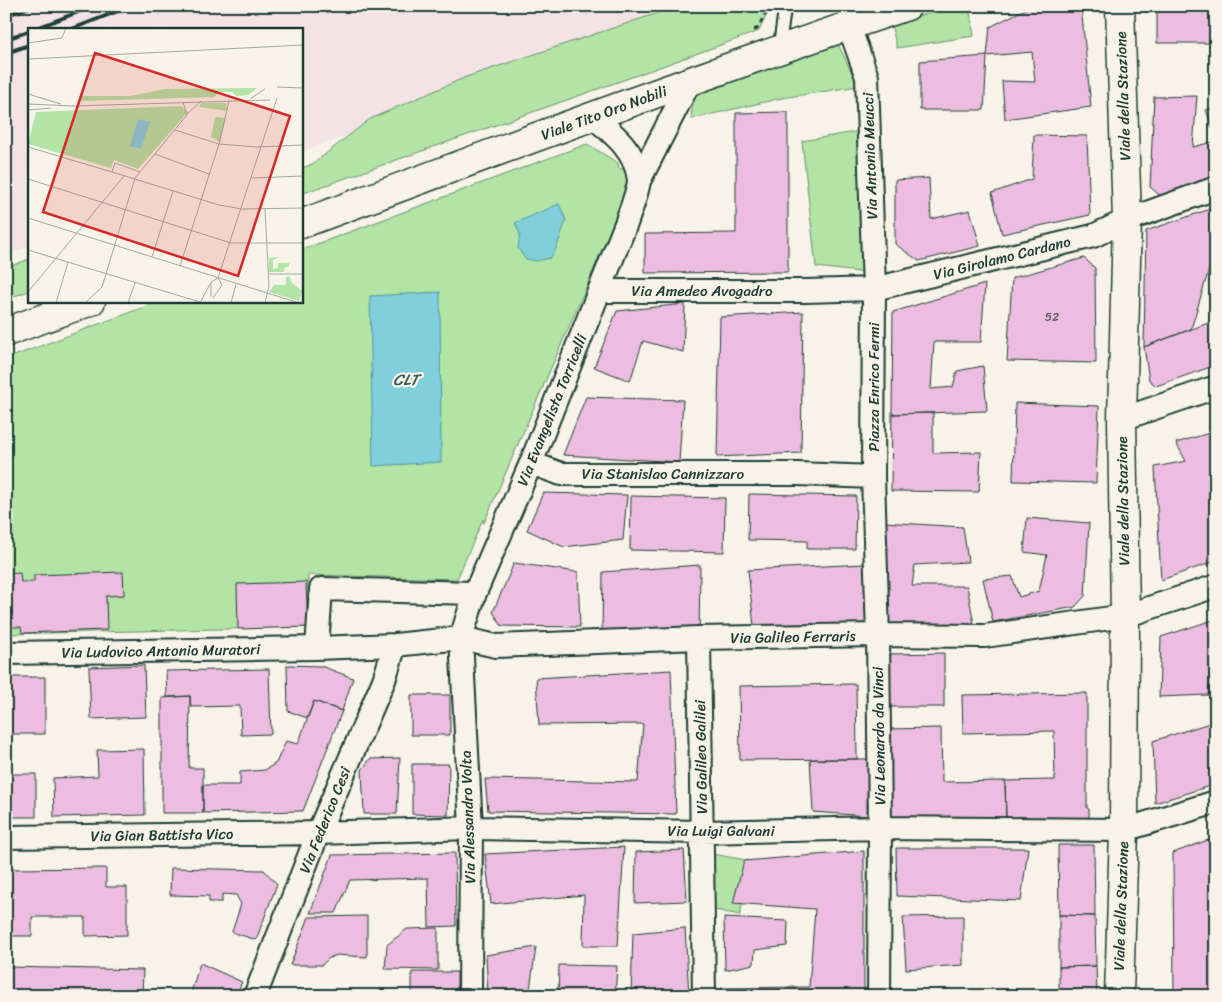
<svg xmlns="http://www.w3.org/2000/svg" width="1222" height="1002" font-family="Sriracha,sans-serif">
<rect width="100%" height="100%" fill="#f7f3e8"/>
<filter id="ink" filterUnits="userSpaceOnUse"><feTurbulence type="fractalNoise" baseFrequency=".02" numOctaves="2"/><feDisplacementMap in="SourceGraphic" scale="10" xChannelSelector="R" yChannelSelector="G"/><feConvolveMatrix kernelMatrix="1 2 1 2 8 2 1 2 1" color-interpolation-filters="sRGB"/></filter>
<g filter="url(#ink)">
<!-- built -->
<path fill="#f4e3e6" d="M6 6H720L301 152V29H29V247L6 255Z"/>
<!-- green -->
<path fill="#b1e4a5" stroke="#68906c" d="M679 6H771L759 31C607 87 454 139 301 194V169L314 163 370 119 466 77Z
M953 6H969L974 36 897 48 891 24Z
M838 44 858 86 782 98 691 119 694 88Z
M867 130 876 274 816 267 802 141Z
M587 144 618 163 619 169 638 167 484 523 483 519 457 579 308 575V627L6 634V359L160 301H301V250Z
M29 259V291L6 299V268Z
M1211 660H1216V694L1204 695Z
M707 853 751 861 740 915 710 909Z"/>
<!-- water -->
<path fill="#80cfdd" stroke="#599599" d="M559 204 566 220 556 249 550 258 536 261 525 259 518 248 520 234 515 223Z
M440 292 441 462 373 466 370 296Z"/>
<!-- building -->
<path fill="#ecbde0" stroke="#1f3d34" d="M1031 6H1081L1091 107 1005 119 1002 81 1035 82 1032 52 987 56 990 27Z
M1157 6H1216V43H1157Z
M987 56 984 110H920V61Z
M1197 96 1193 147 1216 141V179L1163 198 1150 187 1154 97Z
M1216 107V138L1206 110Z
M788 112V272L645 273V234L736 233V113Z
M1034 135 1087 136 1090 215 1002 234 992 193 1032 179Z
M929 178 931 219 970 210 980 246 919 261 895 244V180Z
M1216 207V261L1211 263 1191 329 1144 347 1146 231Z
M1084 258 1095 268 1096 363 1007 361 1012 278Z
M985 284 981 342H934L931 389 953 387 957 371 983 366 987 411 892 414 893 312Z
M685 304 683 352 643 341 630 381 594 367 617 311Z
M803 312 801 453 717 457 720 317Z
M1216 320V365L1156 386 1149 380 1144 347Z
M586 397 683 400 679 462 563 455Z
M1015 403 1099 406 1096 483 1013 481Z
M933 413V453L981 452 979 492 891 491 892 414Z
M1216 431V482L1211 484 1216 494V561L1161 580 1155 467 1186 461 1176 443Z
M543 493 627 495 623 540 564 547 527 530Z
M749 494 856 496 855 549H807V541L748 540Z
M631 496 725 498 724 552 630 550Z
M1027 518 1089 523 1085 596 1075 607 993 622 983 579 1012 576 1019 597 1039 591 1047 555 1024 552Z
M883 522 963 527 968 562 915 565 912 586H967L974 624 883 627Z
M514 563 578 572 580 627 502 626 493 612Z
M864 564 867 624 754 626 748 570Z
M700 565 699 638 602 630 603 572Z
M123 572 124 595 106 596 107 630 22 633 21 627H6V574L20 573 21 582H34V575Z
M306 582 308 627 238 629 237 584Z
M1216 619V654L1214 655 1208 695 1159 697 1161 637Z
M944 653V707H888V654Z
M144 665 146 717 91 719 89 667Z
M287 665 321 666 353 678 342 711 314 701 307 718 288 711Z
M269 669 271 734 241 735 240 706 191 707 190 696 167 697 166 671Z
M671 670 676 814 488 811 485 779 638 782 643 724 539 725 536 678Z
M6 677H45V734H6Z
M856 684 857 759 740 760 739 686Z
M1087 693V808L1089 809V819L1006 821 1005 781 1055 780 1054 731 963 733 962 695Z
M411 695H450V735H411Z
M190 696 189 768H203V813H162V698Z
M314 701 342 711 303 811 203 813V785H240V772L265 770 276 763 286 741 298 744Z
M1216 721V784L1155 803 1153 741Z
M941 728 942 782 1005 781 1006 821 887 823 885 729Z
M144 749 145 815 54 817 53 778 98 776 97 750Z
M400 758 397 814H364L362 770 370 759Z
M810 759H868L867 816 813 812Z
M412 764H449L448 815 412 814Z
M6 774H36V817H6Z
M1216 837V996H1174L1173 853Z
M1058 845H1094L1095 916 1059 915Z
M624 847 618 946H583L584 895 491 904 485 854Z
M896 848H1028L1021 901 897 896Z
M684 850 687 901 635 903 636 852Z
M864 851V996H722V988L809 987 815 909 733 903 744 861Z
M455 853 456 926 429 927 428 878 350 880 336 913H310L332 855Z
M106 868V887H127V935L85 936V917H32V936H6V869Z
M171 868 264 870 277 884 256 940 232 932 241 904 236 895 222 894V902H209V896L170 895Z
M1059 915 1095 916 1096 966 1059 967Z
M367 916V957L337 955 329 958 322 965H290L309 917Z
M963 916V965L906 969 903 917Z
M724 918 788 921 787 946 755 950 754 964 725 970Z
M438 928V970L385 969 387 945 407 929Z
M685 928 689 996H631L633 933Z
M536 947 529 996H488L486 955Z
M200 963 242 982 236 996H190Z
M559 965 617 966 615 996H558Z
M1096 966 1097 996H1059V967Z
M6 967 143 970 142 996H6Z
M412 972H457V996H412Z"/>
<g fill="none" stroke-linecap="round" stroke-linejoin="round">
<!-- service casing -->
<g stroke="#1f3d34" stroke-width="15">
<path id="service" d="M779 49 785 6"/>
</g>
<!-- minor casing -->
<g stroke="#1f3d34" stroke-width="26">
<path id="minor" d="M849 26 867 77 874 289 873 477 878 635 880 828 879 996
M639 181 690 81
M599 291H806L874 289 1093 236 1127 220 1216 188
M1122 419 1216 387
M531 463 561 474H798L873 477
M475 593 321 589 317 648 395 645 461 638 496 646 699 638 878 635 985 636 1125 616 1216 586
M699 638 704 996
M6 653 317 648
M6 837 318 833 471 828 702 832 880 828 1124 830 1216 802
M255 996 318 833 384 680 395 645
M470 996 471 828 461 638 475 593 531 463 627 221C630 212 639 188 639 180 636 151 613 133 592 116"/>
</g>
<!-- tertiary casing -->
<g stroke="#1f3d34" stroke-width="31">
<path id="tertiary" d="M301 224C503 149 704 74 907 6
M6 332 91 301
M1119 996 1124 830 1125 616 1122 419 1127 220 1120 6"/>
</g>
<!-- path -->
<path stroke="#1f3d34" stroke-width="3" stroke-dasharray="5 4" stroke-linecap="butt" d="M754 30 757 29 766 13"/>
<!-- service -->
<use href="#service" stroke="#f7f3e8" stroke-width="11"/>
<!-- minor -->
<use href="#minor" stroke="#f7f3e8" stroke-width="22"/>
<!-- tertiary -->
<use href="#tertiary" stroke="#f7f3e8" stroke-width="28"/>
<!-- rail -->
<path stroke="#1f3d34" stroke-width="4" d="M6 16 32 6
M34 29 94 6
M72 29 131 6
M6 39 29 31
M6 53 29 45"/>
</g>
</g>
<g text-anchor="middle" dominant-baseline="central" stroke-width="4.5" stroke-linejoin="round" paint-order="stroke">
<!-- number labels -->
<g font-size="12" fill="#525d5f">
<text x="1052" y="317">52</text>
</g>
<!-- street labels -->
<g font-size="15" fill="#1f3d34" stroke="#f7f3e8">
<text transform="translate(1123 96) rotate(-92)">Viale della Stazione</text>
<text transform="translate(604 113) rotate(-20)">Viale Tito Oro Nobili</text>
<text transform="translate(870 156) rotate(-92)">Via Antonio Meucci</text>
<text transform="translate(1002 258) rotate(-14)">Via Girolamo Cardano</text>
<text x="702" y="291">Via Amedeo Avogadro</text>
<text transform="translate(874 387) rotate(-90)">Piazza Enrico Fermi</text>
<text transform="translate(552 410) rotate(-68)">Via Evangelista Torricelli</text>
<text x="663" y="474">Via Stanislao Cannizzaro</text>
<text transform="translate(1123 501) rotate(-91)">Viale della Stazione</text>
<text transform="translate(793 637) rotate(-1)">Via Galileo Ferraris</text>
<text transform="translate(161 651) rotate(-1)">Via Ludovico Antonio Muratori</text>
<text transform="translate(879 736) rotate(-91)">Via Leonardo da Vinci</text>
<text transform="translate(701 757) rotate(-91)">Via Galileo Galilei</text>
<text transform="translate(468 817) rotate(-92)">Via Alessandro Volta</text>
<text transform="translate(325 820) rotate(-68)">Via Federico Cesi</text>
<text x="721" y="831">Via Luigi Galvani</text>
<text transform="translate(162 835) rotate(-1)">Via Gian Battista Vico</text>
<text transform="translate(1121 906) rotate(-88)">Viale della Stazione</text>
</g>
<!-- water labels -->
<g font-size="16" font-style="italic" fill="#325a56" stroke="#f7f3e8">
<text x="406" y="379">CLT</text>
</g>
</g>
<!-- overview -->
<g transform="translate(28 28)">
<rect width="275" height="275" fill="#f7f3e8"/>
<path d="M229 60 220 67 208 68 204 64H191L186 69 51 73 52 68H102L137 61ZM173 75H198L199 83 171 79ZM153 78 160 84 110 141 86 132 83 140 0 116 8 84ZM187 89 198 90 192 114 183 109ZM251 229 245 232V241L250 240V235H261V238L256 240V244H241V230ZM262 248 263 254 274 263 271 273 241 264 246 257H258V249Z" fill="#b1e4a5"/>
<path d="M110 91 122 94 113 121 102 118Z" fill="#80cfdd"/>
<path fill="none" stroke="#a1aaa0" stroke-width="1" d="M0 15 34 10 38 0M0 31 275 17M249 59 275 60M0 66 33 76M222 71 237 61M0 76 46 78 242 72M0 82 23 80M159 86 173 73M147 102 191 116 229 119 275 117M0 119 84 144M127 126 181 146M112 144 87 135 84 144 191 177 214 181 275 180M224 150 275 148M0 151 203 215H275M0 190 271 275M0 222 172 274M124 229 145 163M152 238 191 116 201 73M240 246H275M190 250 249 70M0 264 96 148M183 269V254L190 250 194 257 185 270M28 275 40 234M57 275 74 259 107 150 159 87 155 74M100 275 107 255M172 275 182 256M203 275 208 256M237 275 241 258 237 181"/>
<path fill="#d62828" fill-opacity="0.15" stroke="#d62828" stroke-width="2.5" d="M67 25 262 88 210 248 15 184Z"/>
<rect width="275" height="275" fill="none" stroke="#1f3d34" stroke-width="2.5"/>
</g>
<!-- margin -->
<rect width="1222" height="1002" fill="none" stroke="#f7f3e8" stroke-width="25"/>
<rect x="12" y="12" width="1197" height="977" fill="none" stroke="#1f3d34" stroke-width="2" filter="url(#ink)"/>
</svg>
